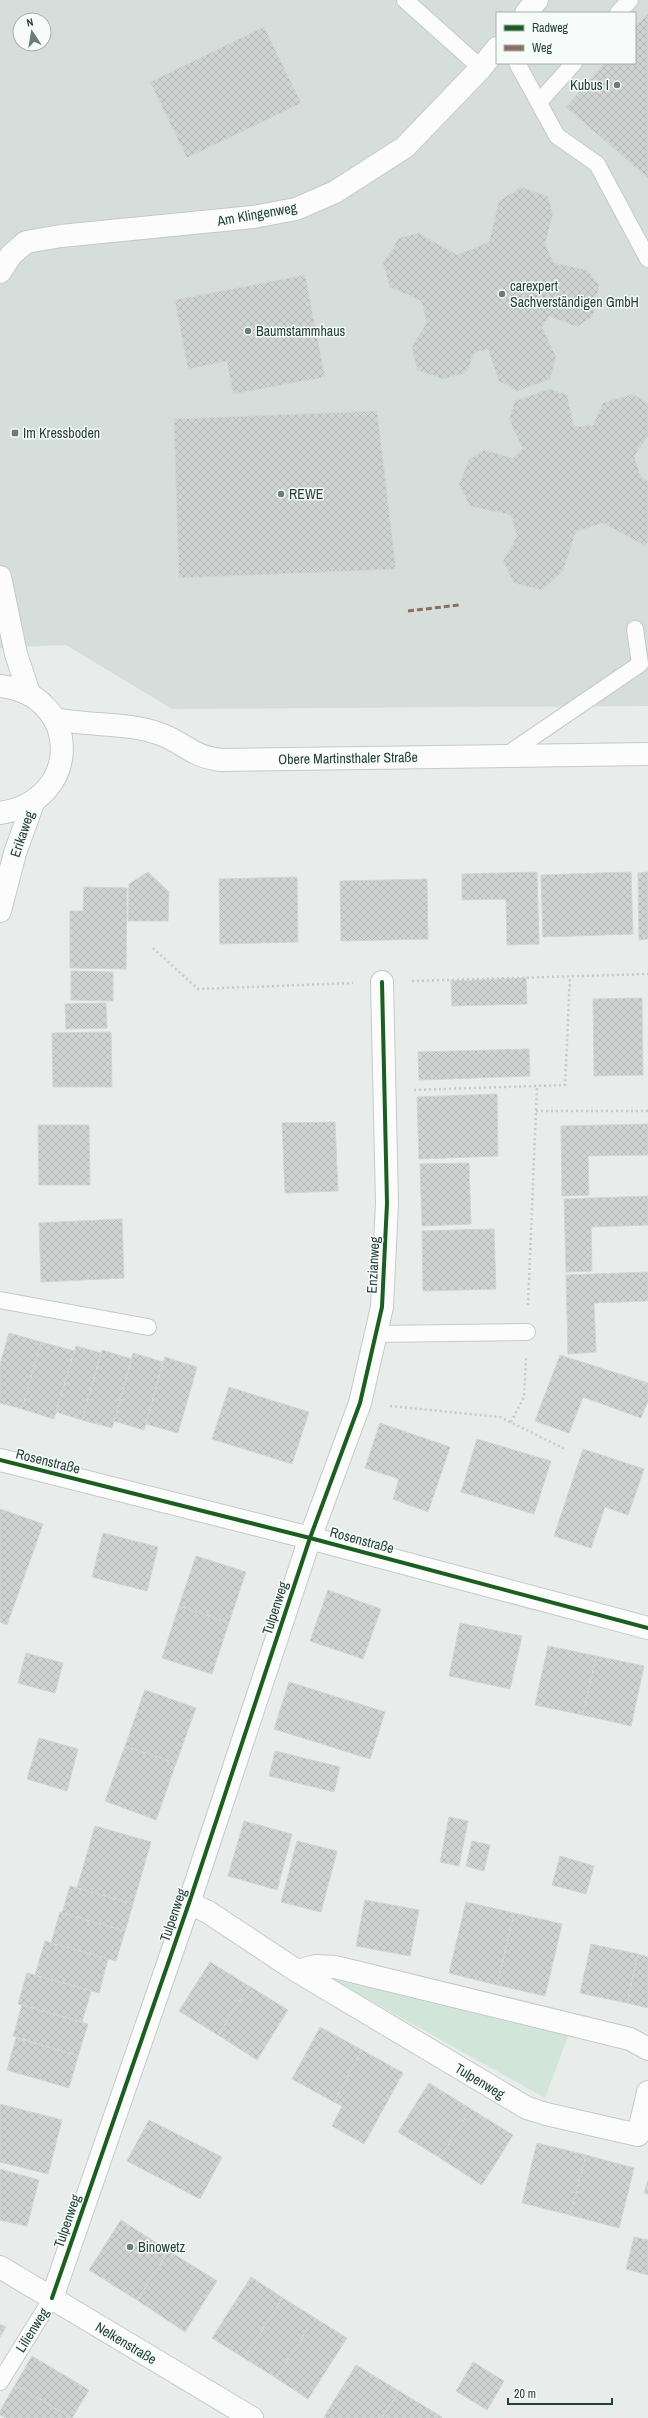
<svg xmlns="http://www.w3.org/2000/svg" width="648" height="2418" font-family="'Archivo Narrow',sans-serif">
<defs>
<pattern id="building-cross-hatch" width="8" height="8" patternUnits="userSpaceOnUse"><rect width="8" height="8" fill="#cfd4d2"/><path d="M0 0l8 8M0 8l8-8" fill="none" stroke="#b2b7b5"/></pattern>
</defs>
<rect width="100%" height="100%" fill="#e8edeb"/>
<!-- built -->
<path fill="#d6dedb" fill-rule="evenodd" d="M0 0H648V706L172 709 66 645 0 648ZM497 13H635V63H497ZM20 20H44V44H20Z"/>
<!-- grass -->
<path fill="#d1e6d8" d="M332 1979 569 2034 545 2098Z"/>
<!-- building -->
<path fill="url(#building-cross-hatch)" stroke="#d1d6d4" d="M648 13V178L566 107 605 63H635V28Z
M264 27 301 103 187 158 150 82Z
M521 187 547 196 553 213 545 244 554 263 587 270 599 285 593 316 577 327 549 316 542 327 556 357 550 379 517 391 499 381 488 349 475 352 466 373 443 379 417 370 412 347 427 322 421 301 390 287 383 263 399 238 419 233 457 255 489 242 499 201Z
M305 275 325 377 233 394 227 361 188 369 175 300Z
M550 389 567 395 574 427 593 425 603 403 633 394 648 404V436L634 456 641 477 648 481V543L644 545 603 523 576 531 563 571 542 590 514 583 503 561 517 536 511 515 470 506 459 485 469 459 484 450 513 458 523 449 509 419 515 401Z
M377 411 396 569 179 578 174 419Z
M148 872 169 892 168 921H128L129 884Z
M537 872 539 944 507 945 506 899 462 900V874Z
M631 872 633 934 543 937 541 875Z
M648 872V939L639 940 638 873Z
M297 877 298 942 220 944 219 879Z
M427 879 428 939 341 941 340 881Z
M84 887 127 888 126 969 70 968V911H83Z
M71 971 113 972V1001L71 1000Z
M526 978 527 1004 452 1006 451 981Z
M642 998 643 1075 594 1076 593 999Z
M106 1003 107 1028 66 1029 65 1004Z
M111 1032 112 1087H53L52 1033Z
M529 1049 530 1076 419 1080 418 1052Z
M497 1094 498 1156 419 1159 417 1097Z
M335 1122 338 1191 285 1193 282 1123Z
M648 1124V1155L588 1156 589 1195 562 1196 561 1126Z
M38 1125H89L90 1185H39Z
M469 1163 471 1224 422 1226 420 1164Z
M648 1196V1225L591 1227 592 1271 566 1272 564 1199Z
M122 1219 124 1278 41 1282 39 1223Z
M494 1229 496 1289 423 1291 422 1231Z
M648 1272V1301L594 1303 596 1352 568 1354 566 1275Z
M9 1333 41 1342 22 1409 0 1403V1364Z
M41 1342 74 1351 54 1419 22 1409Z
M76 1346 101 1353 82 1420 56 1412Z
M102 1350 132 1359 112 1428 82 1420Z
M133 1353 163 1362 144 1430 114 1421Z
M560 1355 648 1383V1401L641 1418 583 1397 569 1433 535 1421Z
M165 1357 197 1367 178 1433 146 1424Z
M229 1387 309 1412 292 1464 212 1439Z
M380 1423 450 1447 428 1512 393 1499 399 1479 365 1468Z
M477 1439 551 1461 534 1514 461 1492Z
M583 1449 644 1469 628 1515 605 1507 591 1548 554 1536Z
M0 1509 43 1524 7 1625 0 1622Z
M103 1533 158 1547 147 1591 92 1577Z
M196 1556 246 1572 229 1623 179 1606Z
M328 1590 381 1609 363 1659 310 1641Z
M179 1606 229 1623 212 1674 162 1658Z
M460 1623 522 1636 510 1689 449 1676Z
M548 1646 596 1656 583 1715 535 1705Z
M26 1653 63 1663 55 1693 18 1683Z
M596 1656 644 1666 631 1726 583 1715Z
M289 1682 385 1712 370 1759 274 1729Z
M145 1690 196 1708 176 1763 125 1746Z
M39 1738 78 1749 67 1791 27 1779Z
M125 1746 176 1763 156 1820 105 1801Z
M275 1751 340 1767 334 1792 269 1776Z
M449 1817 468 1821 459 1866 440 1862Z
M244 1821 292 1834 277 1890 228 1876Z
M95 1826 151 1842 133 1904 77 1888Z
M297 1841 337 1851 321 1912 281 1902Z
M472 1841 490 1845 484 1871 466 1866Z
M560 1856 594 1866 586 1894 552 1885Z
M70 1886 133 1904 125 1931 62 1913Z
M365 1900 419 1910 410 1956 356 1946Z
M466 1902 514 1913 497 1985 449 1973Z
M60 1912 125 1931 116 1961 51 1943Z
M514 1913 562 1924 545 1996 497 1985Z
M45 1941 108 1959 99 1993 35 1975Z
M591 1944 638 1954 627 2003 580 1993Z
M638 1954 648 1957V2008L627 2003Z
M210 1962 249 1986 218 2035 179 2011Z
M27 1973 91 1991 82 2022 18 2004Z
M249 1986 288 2010 257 2060 218 2035Z
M22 2005 88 2024 78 2056 13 2036Z
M320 2027 362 2050 334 2102 292 2079Z
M16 2038 78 2056 69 2088 7 2070Z
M362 2050 403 2073 364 2144 332 2126 342 2106 334 2102Z
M429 2083 471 2109 440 2158 398 2132Z
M0 2104 62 2120 48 2174 0 2162Z
M471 2109 513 2135 482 2185 440 2158Z
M149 2120 222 2157 200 2199 127 2161Z
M537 2143 586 2155 570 2215 522 2203Z
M586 2155 634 2168 619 2228 570 2215Z
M0 2169 39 2180 27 2226 0 2220Z
M648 2180V2194L644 2193Z
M121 2220 169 2251 137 2300 89 2270Z
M634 2237 648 2240V2275L626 2269Z
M169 2251 217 2281 185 2332 137 2300Z
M251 2277 283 2298 244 2358 212 2338Z
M283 2298 315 2318 276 2378 244 2358Z
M315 2318 347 2338 308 2399 276 2378Z
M0 2324 6 2327 0 2337Z
M32 2356 89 2390 72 2418 15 2385Z
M473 2362 504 2381 487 2410 456 2391Z
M356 2365 399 2391 382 2418H326L324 2417Z
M15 2385 72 2418H6L0 2415V2411Z
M399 2391 442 2417 441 2418H382Z"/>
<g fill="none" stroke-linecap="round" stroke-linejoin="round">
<!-- service casing -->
<g stroke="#c5cac8" stroke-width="18">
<path id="service" d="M405 0 481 68
M618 13 630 0
M517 63 557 136 597 164 648 259
M539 102 574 63
M505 756 640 664 635 629
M0 1300 148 1327
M376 1334 527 1332
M0 2382 52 2298"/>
</g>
<!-- minor casing -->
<g stroke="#c5cac8" stroke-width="24">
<path id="minor" d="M55 719C88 726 129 722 160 734 185 743 190 756 221 760L648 754
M0 911 15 853 33 803
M0 1460 310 1538 648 1628
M189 1903 208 1912 297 1971 527 2108 546 2114 638 2135 648 2092
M297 1971 316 1966 335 1967 630 2039 648 2049
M0 2267 252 2418
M52 2298 189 1903 310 1538 360 1403 382 1307 387 1203 382 982"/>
</g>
<!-- tertiary casing -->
<g stroke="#c5cac8" stroke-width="24">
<path id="tertiary" d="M526 13 537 0
M0 272 11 255 26 242 61 236 253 217 296 209 335 192 405 147 481 68 497 48
M0 577 16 654 29 693
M0 686C82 695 83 801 0 813"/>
</g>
<!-- path -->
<path stroke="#c3ccca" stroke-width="2.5" stroke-dasharray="2 3" stroke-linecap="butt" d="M153 948 198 989 353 983
M412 981 648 974
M414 1090 565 1085 570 977
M536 1111H648
M528 1305 537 1086
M390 1406 500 1417 567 1450
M511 1422 524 1397 526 1358"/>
<!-- service -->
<use href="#service" stroke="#fcfcfc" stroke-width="16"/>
<!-- minor -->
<use href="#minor" stroke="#fcfcfc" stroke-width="22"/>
<!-- tertiary -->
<use href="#tertiary" stroke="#fcfcfc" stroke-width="22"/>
<!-- quiet -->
<path stroke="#8d6e63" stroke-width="3" stroke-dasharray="6 3" stroke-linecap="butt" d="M408 611 459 605"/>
<!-- cycleway casing -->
<g stroke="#f7fbf9" stroke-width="6">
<path id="cycleway" d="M0 1460 310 1538 648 1628
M52 2298 189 1903 310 1538 360 1403 382 1307 387 1203 382 982"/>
</g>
<!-- cycleway -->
<use href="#cycleway" stroke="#1b5e20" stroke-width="4"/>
</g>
<!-- markers -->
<g fill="#697e78" stroke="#f7fbf9" stroke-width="1.5">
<circle cx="617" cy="85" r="4"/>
<circle cx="502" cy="294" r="4"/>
<circle cx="248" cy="331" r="4"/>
<rect x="11" y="429" width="8" height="8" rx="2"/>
<circle cx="281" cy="494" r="4"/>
<circle cx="130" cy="2247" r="4"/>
</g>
<g text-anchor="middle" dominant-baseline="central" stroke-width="3" stroke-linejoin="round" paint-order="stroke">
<!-- poi labels -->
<g font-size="14" fill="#24423a" stroke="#f7fbf9" text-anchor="start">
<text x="609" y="85" text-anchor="end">Kubus I</text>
<text x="510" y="286">carexpert<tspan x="510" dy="16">Sachverständigen GmbH</tspan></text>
<text x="256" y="331">Baumstammhaus</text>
<text x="23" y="433">Im Kressboden</text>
<text x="289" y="494">REWE</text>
<text x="138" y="2247">Binowetz</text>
</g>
<!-- street labels -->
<g font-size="14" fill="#24423a" stroke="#f7fbf9">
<text transform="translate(257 214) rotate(-10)">Am Klingenweg</text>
<text transform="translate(348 758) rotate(-1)">Obere Martinsthaler Straße</text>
<text transform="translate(22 834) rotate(-71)">Erikaweg</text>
<text transform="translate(373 1265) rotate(-87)">Enzianweg</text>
<text transform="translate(48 1461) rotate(14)">Rosenstraße</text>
<text transform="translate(362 1540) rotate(15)">Rosenstraße</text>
<text transform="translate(275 1608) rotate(-72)">Tulpenweg</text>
<text transform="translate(173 1915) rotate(-71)">Tulpenweg</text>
<text transform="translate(480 2081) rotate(31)">Tulpenweg</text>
<text transform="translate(67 2221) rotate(-71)">Tulpenweg</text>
<text transform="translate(32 2330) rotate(-58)">Lilienweg</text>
<text transform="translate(126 2343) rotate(31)">Nelkenstraße</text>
</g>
</g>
<!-- legend -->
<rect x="496" y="12" width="140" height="52" fill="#f7fbf9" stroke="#a3b1ad"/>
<rect x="504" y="25" width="20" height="6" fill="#1b5e20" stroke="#a3b1ad"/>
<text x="532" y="32" font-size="12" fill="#24423a">Radweg</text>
<rect x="504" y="45" width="20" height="6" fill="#8d6e63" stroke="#a3b1ad"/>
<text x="532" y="52" font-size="12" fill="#24423a">Weg</text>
<!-- north arrow -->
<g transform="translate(32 32) rotate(348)"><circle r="19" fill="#f7fbf9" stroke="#a3b1ad"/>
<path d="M0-3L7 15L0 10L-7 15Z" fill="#697e78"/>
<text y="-6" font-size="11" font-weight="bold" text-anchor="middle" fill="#24423a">N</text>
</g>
<!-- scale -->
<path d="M508 2398v6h104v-6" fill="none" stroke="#24423a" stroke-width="2"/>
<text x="514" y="2398" font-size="12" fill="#24423a" stroke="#f7fbf9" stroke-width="3" paint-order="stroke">20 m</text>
</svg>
